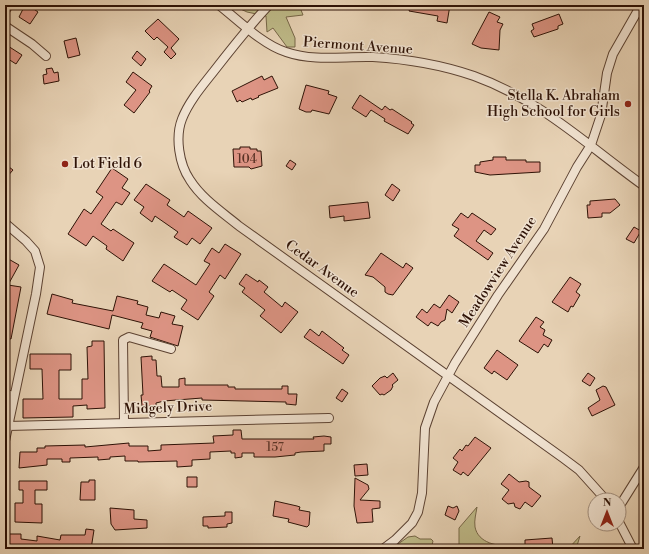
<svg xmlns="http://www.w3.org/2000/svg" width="649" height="554" font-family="'Libre Bodoni',serif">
<rect width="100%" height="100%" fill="#e8d3b6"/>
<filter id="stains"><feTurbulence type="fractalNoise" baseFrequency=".005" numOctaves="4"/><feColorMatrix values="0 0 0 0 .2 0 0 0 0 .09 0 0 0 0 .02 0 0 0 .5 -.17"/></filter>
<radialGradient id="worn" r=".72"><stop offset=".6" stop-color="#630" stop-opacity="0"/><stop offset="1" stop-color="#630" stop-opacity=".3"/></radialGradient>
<!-- green -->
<path fill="#beba88" stroke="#766647" d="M232 5H299L303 15 286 17 295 38V47H287L273 28 267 32 266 16 247 12Z
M477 507C476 514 474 520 475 527 478 543 498 547 511 545L509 549H464L459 545V528Z
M415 536 420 539H431L433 541 431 549H415L413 546 411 549H391L408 537Z
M580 536 576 549H568Z"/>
<!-- building -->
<path fill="#dd9484" stroke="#2e1206" d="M25 5H28L38 12 30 24 19 17Z
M411 5H450L447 23 437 21 438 16 409 11Z
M489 12 500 17 497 22 503 24 500 30 499 50 481 48 472 44Z
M559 14 563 24 558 26V29L534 37 531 31 534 29 532 24Z
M158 19 179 39 171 48 176 54 171 59 164 52 168 47 157 37 154 40 145 31Z
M76 38 80 55 68 58 64 41Z
M8 46 22 55 16 64 5 57V51Z
M137 51 146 59 141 66 132 58Z
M52 68 54 73 58 72 59 81 44 84 43 75 47 74 46 69Z
M133 72 152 86 149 91 150 92 134 113 124 105 136 90 126 82Z
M262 76 264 80 272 76 278 88 258 96 259 97 252 100 251 98 242 102 240 100 237 102 232 91Z
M306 85 329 91 328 94 337 97 329 114 312 110 311 112H306L299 109Z
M360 95 382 110 385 106 390 110 392 109 412 122 411 123 414 125 408 134 384 121 385 119 371 110 366 117 352 108Z
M240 147H250V149H257V151H261L262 166 251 169 249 167H234L233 149H240Z
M493 157H506V160H526V162H540V172L490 175 475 172V165H480V162L493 160Z
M290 160 296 164 292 170 286 166Z
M5 164 13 170 5 179Z
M112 168 128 179 122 188 130 193 122 205 116 202 101 224 111 231 113 229 134 243 123 261 106 249 107 246 93 236 86 246 68 234 84 209 91 214 103 197 96 192Z
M146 184 170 200 167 205 184 217 188 211 212 228 200 244 192 238 187 245 174 237 178 232 155 216 152 222 140 213 144 207 134 200Z
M392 184 400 190 393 201 385 195Z
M615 199 620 205 610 213H602V217L588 218 587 205H590V201Z
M368 202 370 218 344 221V216L330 218 329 206Z
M461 213 468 218 472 213 496 229 491 235 484 230 476 241 493 253 488 260 454 236 459 229 452 225Z
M634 227 641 231 634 243 626 239Z
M225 244 241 254 225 279 220 275 209 292 214 296 198 320 181 309 187 300 172 290 170 292 152 281 164 264 196 285 210 264 204 261 212 248 219 253Z
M381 253 403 268 406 263 413 268 393 295 388 294 385 292V287L373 277 365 275Z
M5 257 19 265 8 285 21 287 11 339 5 338Z
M246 274 258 282 259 280 268 287 264 292 282 307 285 302 298 312 281 333 260 316 265 310 242 292 245 288 239 284Z
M570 277 581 284 576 292 580 295 573 307 571 306 568 312 552 302Z
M52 294 73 300 72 303 113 311 117 296 138 301 137 304 148 307 146 315 159 318 161 312 175 316 172 324 183 326 178 346 150 337 152 331 141 328 143 323 112 315 109 329 47 314Z
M449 295 459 302 452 313 447 309 445 320 441 322 438 326 431 322 428 326 416 317 422 309 427 313 434 304 440 308Z
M536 317 544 322 540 327 545 330 543 335 552 340 548 347 544 344 538 353 519 341Z
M310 329 319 336 322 331 344 348 342 350 349 355 343 364 304 337Z
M92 341H104L105 408 87 409V405L73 406V417L23 418V399H43L42 369H30V354H71V370H59V399H82V379H88L87 347 92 346Z
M497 350 518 365 507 380 494 371 492 374 484 368Z
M152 356V360H156L157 376H161L162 387H179V379L185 378V385H228V387H235V389H282V386H288V394H297L296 405 286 404V402L202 400V398L164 401 156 403V406H142L141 395H143L141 357Z
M393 373 398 380 392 385 393 386 391 390 384 395 382 394 380 395 372 386 380 378 385 376 387 378Z
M588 373 595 378 590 386 582 381Z
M603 386 606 387 615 405 592 416 588 408 600 400 596 390Z
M342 389 348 393 342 402 336 398Z
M233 430H241L242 439H314L313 437 324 436 331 437V444H324V451L301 452 295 453V455L275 457H254V453H242V457L235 458V453H231V451L210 452V459L192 460V466L177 467V461L138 462V461H125V456L110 457V459L98 460V457L70 458V462H62V459H47V465L19 468 20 452H37V448H45V446L85 445V447L129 443V446H148V451L161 450V445L214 443 213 436 233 435Z
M475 437 491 448 468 476 463 472 461 475 453 470 458 462 453 458 460 449 462 451 466 445 468 446Z
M367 464 368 475 355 476 354 465Z
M509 474 519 482 526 481 529 482V487L541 496 532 507 525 502 520 509 515 507 514 503 508 504 502 499 509 490 501 484Z
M187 477H197V487H187Z
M355 478 368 485 369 489 360 500 380 501V508L372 509 373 522 357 523 354 506Z
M89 480H95V500H80L81 482H89Z
M19 481H47V490H35V504H42V523L15 522V503H23V490H19Z
M275 501 297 506 300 507 299 510 310 512 309 525 307 527 288 522 289 519 273 516Z
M448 506 453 508 457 506 459 511 455 520 445 515Z
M110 508 134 510V519L147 520V528L115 530 111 524Z
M225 512H232V523L227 524V527L208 528V526H203V517L225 516Z
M86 529 94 530 91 549H8V534H21V539L37 541V536L60 540 61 535H85Z
M552 538 553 549H530L529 546 525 547V540Z"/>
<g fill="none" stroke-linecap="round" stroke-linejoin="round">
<!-- street casing -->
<g stroke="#5c4232" stroke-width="10">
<path id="street" d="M219 5C238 20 263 45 286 52 315 62 344 56 373 57 407 59 442 65 474 76 541 100 588 146 644 186
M269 5C249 26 232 48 214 71 203 85 189 101 182 119 175 137 179 164 190 180 202 199 222 212 239 226L563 458 579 470 606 500
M5 11 9 5
M5 26 32 44 46 56
M5 223 26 241 35 251 40 267 36 294 5 441
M5 393 14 397
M124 422 123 340 129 337 171 349
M8 426 329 418
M619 507 644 467
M619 522 633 549
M383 549 395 540 412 523 418 512 422 493 425 428 434 402 455 363 498 295 544 229 577 167 591 145 601 115 607 73 613 54 641 5"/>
</g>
<!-- street -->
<use href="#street" stroke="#f0e2d0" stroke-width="8"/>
</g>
<!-- markers -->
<g fill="#8f2418" stroke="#f0e2d0" stroke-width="1.5">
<circle cx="628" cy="104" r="4"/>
<circle cx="65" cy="164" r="4"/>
</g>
<g text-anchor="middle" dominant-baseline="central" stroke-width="3" stroke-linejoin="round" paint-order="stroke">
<!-- number labels -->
<g font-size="12" fill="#5a3226">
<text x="247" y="159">104</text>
<text x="275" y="447">157</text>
</g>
<!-- street labels -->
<g font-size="14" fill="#2e1206" stroke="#f0e2d0">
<text transform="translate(358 46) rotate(4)">Piermont Avenue</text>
<text transform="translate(322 269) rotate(36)">Cedar Avenue</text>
<text transform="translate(498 272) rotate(-57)">Meadowview Avenue</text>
<text transform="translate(168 408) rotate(-2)">Midgely Drive</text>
</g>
<!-- poi labels -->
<g font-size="14" fill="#2e1206" stroke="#f0e2d0" text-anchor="end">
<text x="620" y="96">Stella K. Abraham<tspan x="620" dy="16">High School for Girls</tspan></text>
<text x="73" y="164" text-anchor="start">Lot Field 6</text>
</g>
</g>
<!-- margin -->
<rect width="649" height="554" fill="none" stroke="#e8d3b6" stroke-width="20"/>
<rect x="6" y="6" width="637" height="542" fill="none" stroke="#2e1206" stroke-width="2"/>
<rect x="10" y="10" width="629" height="534" fill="none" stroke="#2e1206"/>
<!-- north arrow -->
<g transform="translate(607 512)"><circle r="19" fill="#f0e2d0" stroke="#a28f7f"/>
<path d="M0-3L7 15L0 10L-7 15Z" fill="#8f2418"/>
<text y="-6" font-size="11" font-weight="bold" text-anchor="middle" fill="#2e1206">N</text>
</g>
<rect width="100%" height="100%" filter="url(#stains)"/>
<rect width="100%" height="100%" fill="url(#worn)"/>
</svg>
